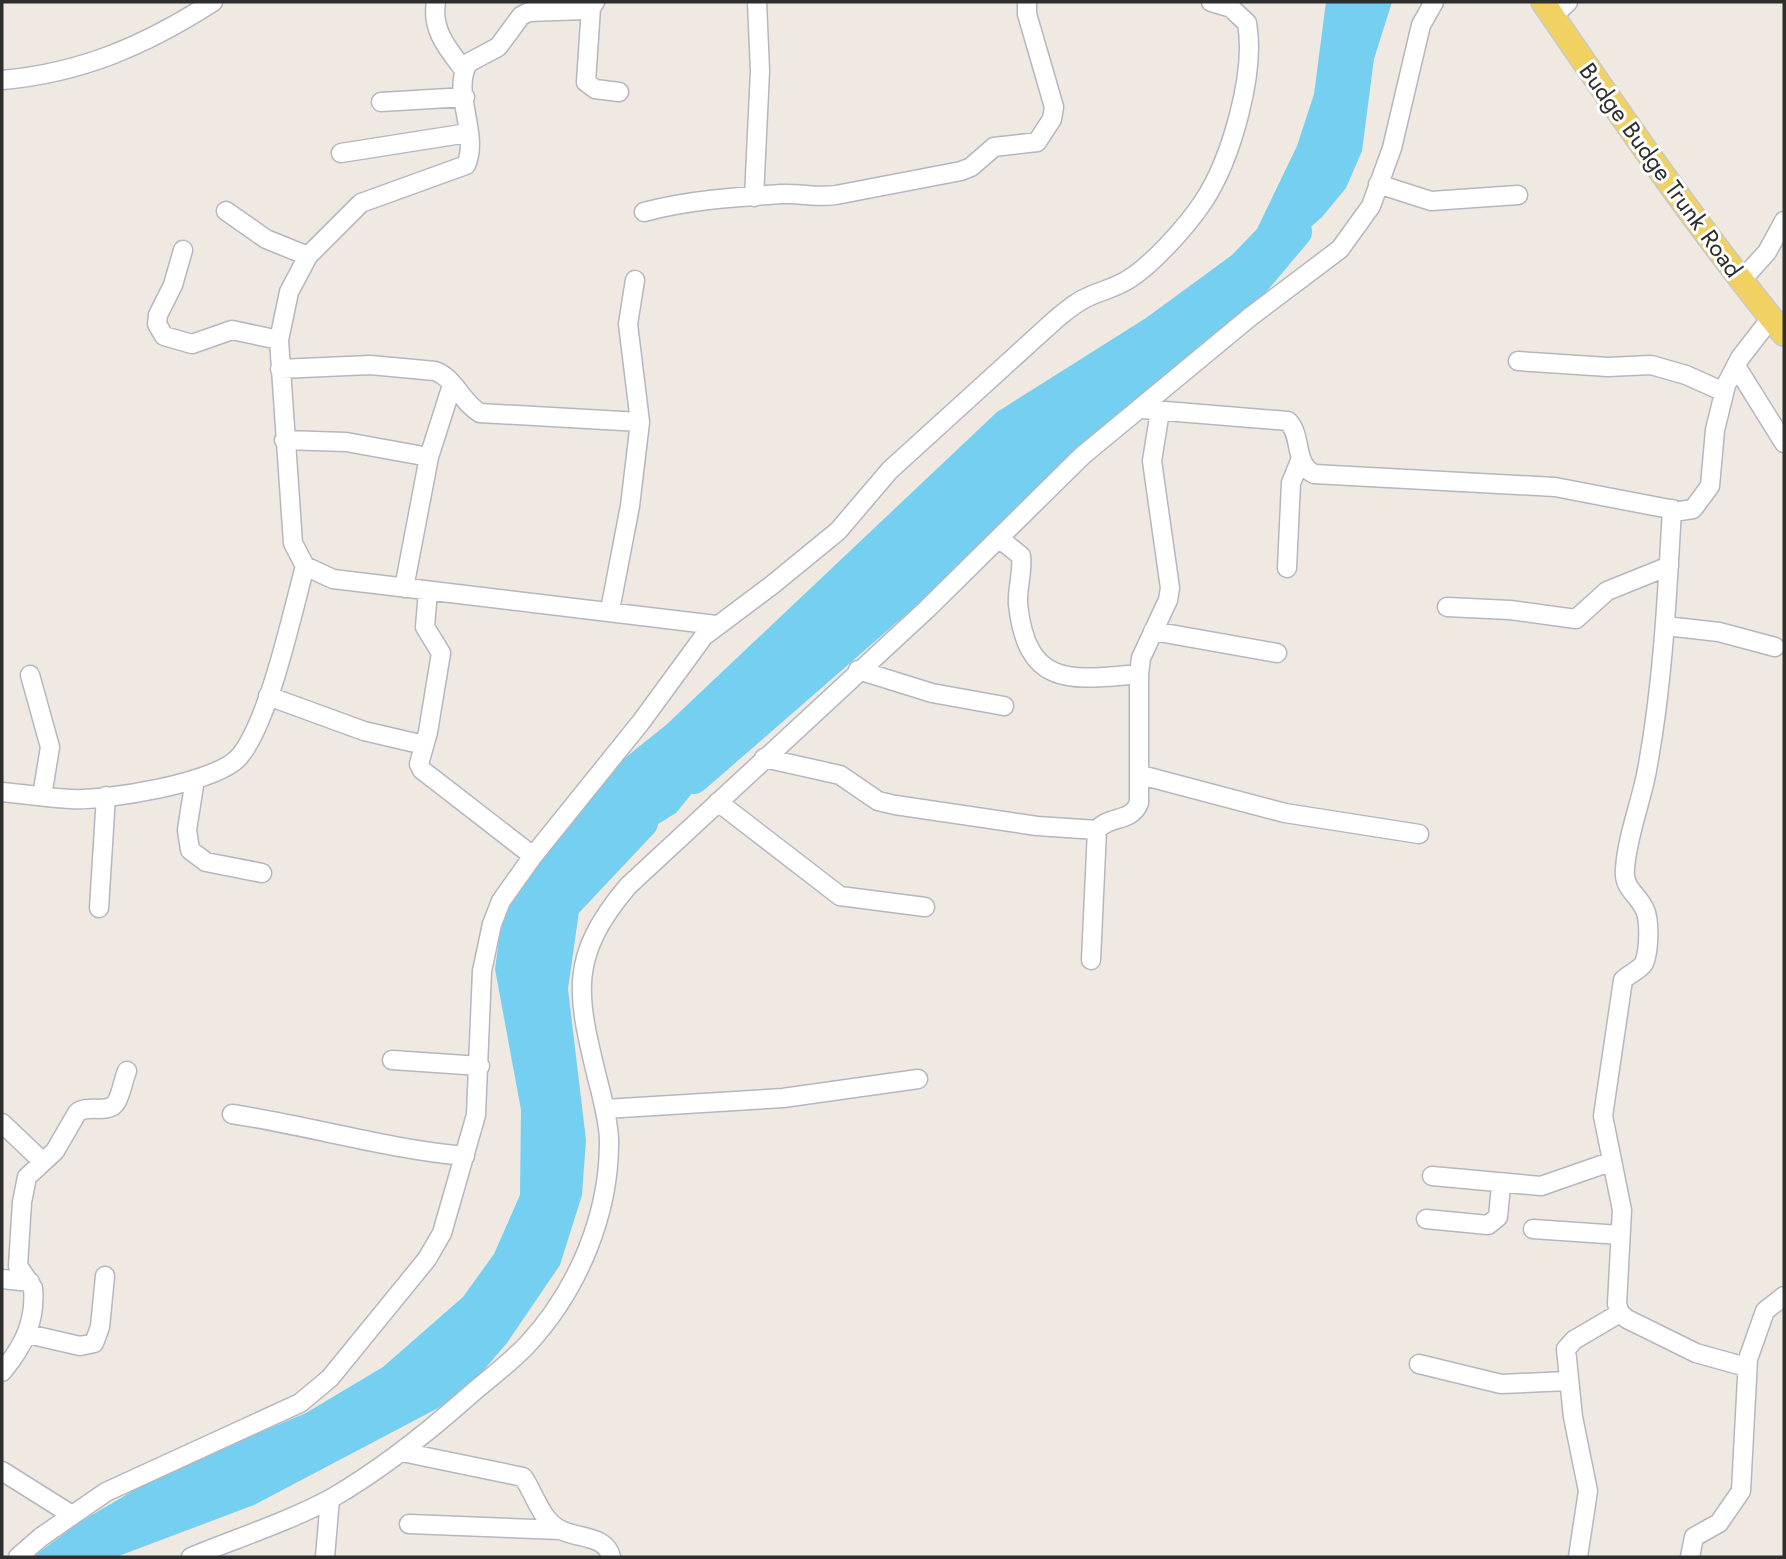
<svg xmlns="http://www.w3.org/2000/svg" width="1786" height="1559" font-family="Jost,sans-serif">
<rect width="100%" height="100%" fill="#efe9e1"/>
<!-- water -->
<path fill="#75cff0" d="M1326 2H1392L1374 59 1362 151 1346 188 1322 217 735 740 676 813 596 862 581 897 568 989 586 1140 582 1195 560 1265 507 1343 470 1386 440 1407 254 1505 116 1557H33L80 1522 160 1475 306 1413 383 1367 463 1297 494 1254 520 1195 521 1110 495 969 502 917 519 885 610 770 666 725 997 412 1146 318 1232 255 1257 229 1297 146 1314 94Z"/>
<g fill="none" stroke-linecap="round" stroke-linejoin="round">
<!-- river -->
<path stroke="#75cff0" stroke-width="30" d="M694 779 1229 313 1297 232
M562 909 643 823"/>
<!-- minor casing -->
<g stroke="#b4b7c1" stroke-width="21">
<path id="minor" d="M436 2C431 30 448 49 464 70
M595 2 591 8 584 10 529 12 521 16 498 47 468 63C451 93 480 134 466 165L361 203 308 256 289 292 279 340 293 543 305 566 333 579 716 625
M591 8 586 82 595 89 619 92
M1553 16 1568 2
M2 80C82 73 146 45 213 2
M381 102 465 97
M341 153 468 133
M1378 184 1431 201 1518 195
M754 197 760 71 757 2
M226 211 266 239 308 256
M644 212C689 200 736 197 782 194 801 193 817 198 836 195L961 171 971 167 994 147 1037 142 1052 119 1054 107 1027 14V2
M183 250 173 285 158 315 157 324 164 336 192 344 232 330 279 340
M1741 281 1767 252 1784 221
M1518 361 1608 367 1651 365 1686 375 1724 392
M1736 366 1784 443
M280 369 370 365 435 371C455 378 462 403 480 413L640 422
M1141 409 1288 421C1303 437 1293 463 1314 474L1555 487 1680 511 1693 509 1710 486 1715 430 1726 385 1740 358 1771 318
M284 440 346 442 429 457
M1672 509C1667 597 1663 684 1647 770 1641 803 1627 836 1625 869 1623 889 1638 894 1645 910 1650 921 1649 952 1644 963 1640 970 1629 974 1623 980L1603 1116 1622 1210 1617 1304 1620 1313 1627 1319 1696 1353 1746 1367
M999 538 1021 556C1023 572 1017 588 1018 604 1027 689 1072 680 1139 674
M1287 568 1291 483 1300 461
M404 588 429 457 452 385
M428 591 425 627 441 653 428 732 419 764 422 770 533 856
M1447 607 1510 610 1576 619 1607 591 1669 566
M610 610 630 506 640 422 628 324 635 280
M1666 626 1719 632 1775 647
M1153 631 1277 653
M858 670 932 693 1004 706
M30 675 50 747 42 796
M268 696 364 731 424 745
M764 758 840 775 878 801 895 805 1037 826 1097 830
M1141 775 1285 813 1419 834
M195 779 187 830 190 850 206 862 262 873
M2 792C25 794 48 798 71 799 104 801 217 783 239 757 269 722 292 614 305 566
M718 802 840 896 925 907
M99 908 106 796
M1091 960 1097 830C1109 815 1131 823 1139 803V674L1141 658 1168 600 1170 588 1152 461 1160 411
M392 1060 480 1066
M605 1109 783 1098 918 1079
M232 1114C310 1126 387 1149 465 1156
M2 1123 43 1162
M1432 1176 1541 1186 1610 1162
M1426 1219 1488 1225 1498 1217 1501 1185
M1533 1229 1620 1235
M2 1279 30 1282
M28 1334 80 1346 94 1343 100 1327 105 1276
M1419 1364 1501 1384 1568 1381
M2 1372C23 1347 36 1322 33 1288L18 1266 22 1202 27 1177 55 1151 77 1113C87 1104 106 1114 115 1104 121 1097 123 1080 127 1071
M402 1452 523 1477C535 1494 541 1521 561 1530 578 1539 606 1535 611 1557
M2 1471 72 1515
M409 1524 561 1530
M18 1557 41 1537 106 1492 300 1403 330 1378 427 1259 442 1233 476 1115 482 971 492 924 501 901 533 856 641 722 704 636 772 585 838 531 890 470 1055 320C1066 311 1077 301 1090 296 1104 290 1117 287 1129 279 1153 264 1187 226 1203 202 1231 160 1256 73 1247 23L1231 8 1211 2
M191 1557C237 1538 288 1522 332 1498 380 1470 422 1437 463 1401 484 1382 508 1365 527 1345 578 1290 610 1214 609 1139 608 1118 602 1097 597 1077 576 992 569 956 628 886L927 609 1082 456 1250 317 1340 249 1371 206 1392 148 1421 25 1434 2
M325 1557 330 1499
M1578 1557 1588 1491 1573 1417 1566 1349 1574 1340 1620 1313
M1690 1557 1694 1537 1719 1523 1741 1491 1748 1359 1765 1311 1784 1296"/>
</g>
<!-- major casing -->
<g stroke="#c9c9c9" stroke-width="26">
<path id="major" d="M1543 2C1620 115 1698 228 1784 334"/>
</g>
<!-- minor -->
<use href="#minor" stroke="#fff" stroke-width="18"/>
<!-- major -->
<use href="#major" stroke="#f2d163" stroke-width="23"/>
</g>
<g text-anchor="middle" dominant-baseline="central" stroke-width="6" stroke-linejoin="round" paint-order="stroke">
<!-- street labels -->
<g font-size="24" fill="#2e2e2e" stroke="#fff">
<text transform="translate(1661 170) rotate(54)">Budge Budge Trunk Road</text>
</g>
</g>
<!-- border -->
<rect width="1786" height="1559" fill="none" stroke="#2e2e2e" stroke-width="7"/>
</svg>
